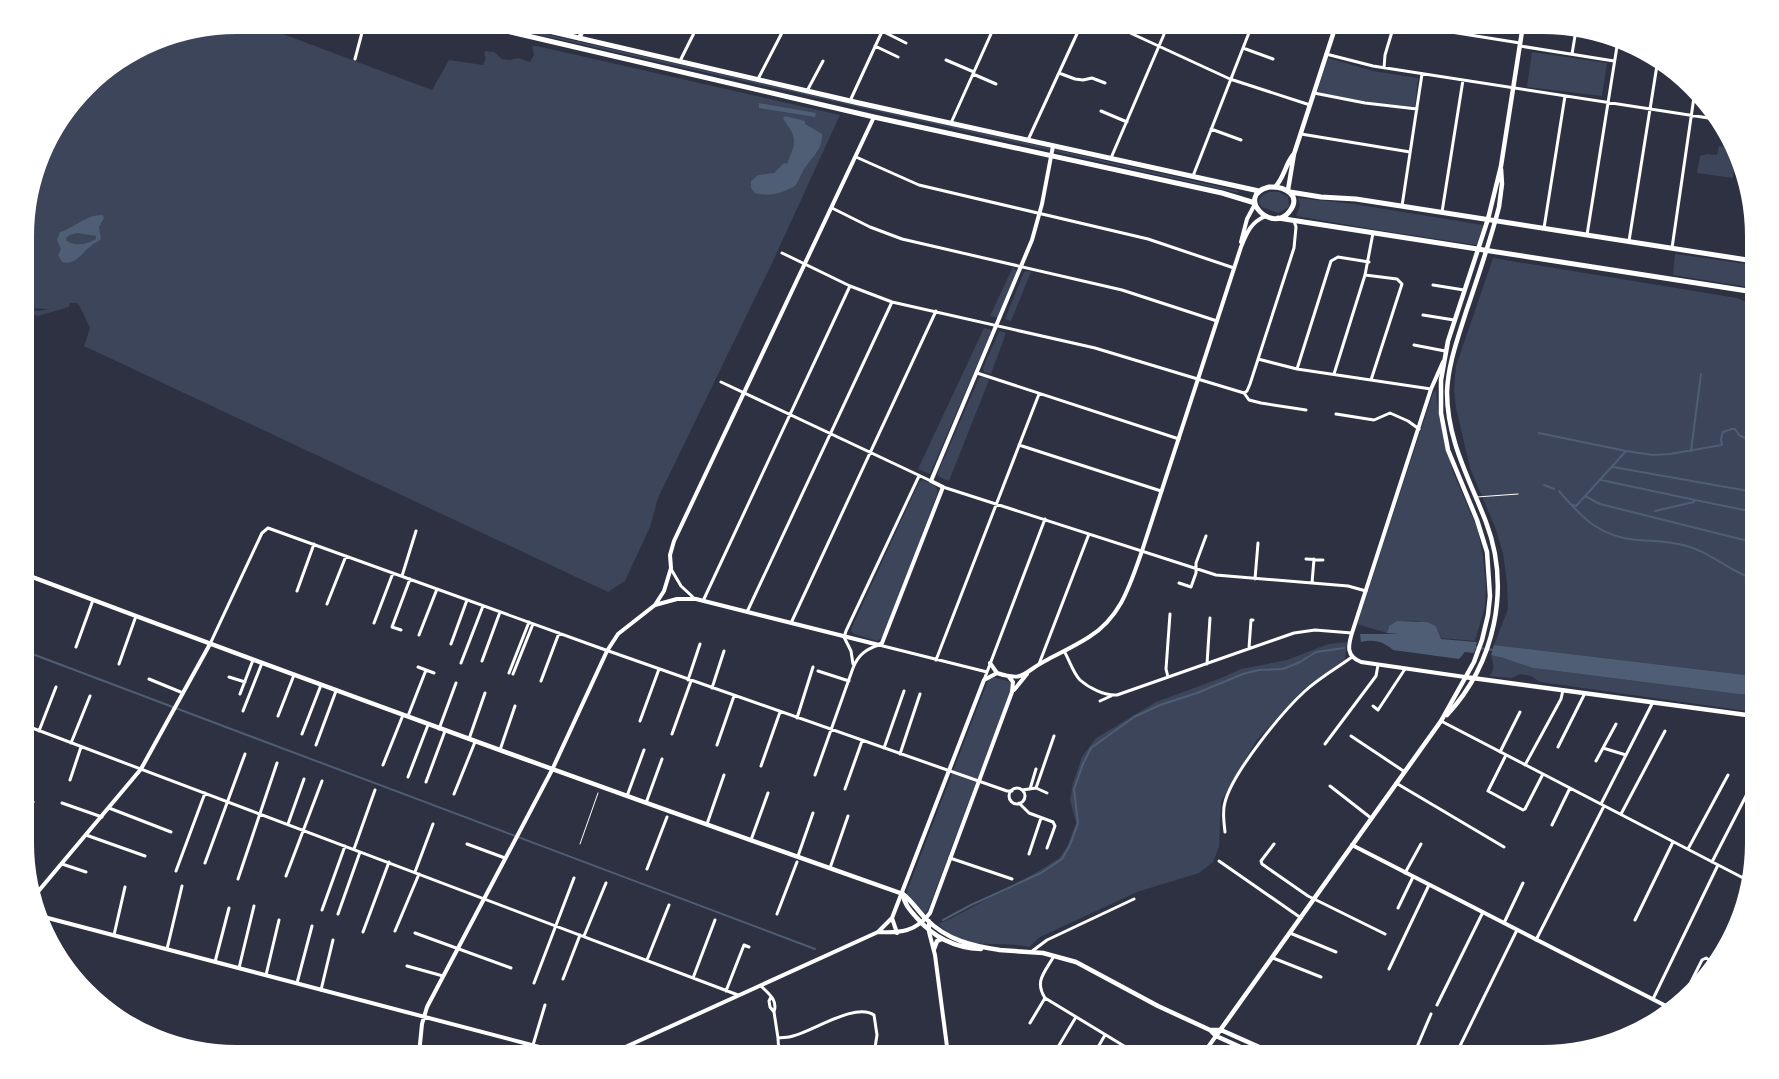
<svg xmlns="http://www.w3.org/2000/svg" width="1779" height="1079" font-family="Ubuntu,sans-serif">
<rect width="100%" height="100%" fill="#2d3142"/>
<!-- green -->
<path fill="#3c4559" d="M236 25H259L432 90 449 60 483 65 486 58 484 54 485 51 494 52 502 59 510 60 518 58 530 62 534 55 532 46H537L840 115 773 261 658 498 650 527 625 581 608 592 84 346 90 328 79 305 76 303H70L69 307 38 316 27 313V309L39 311 48 309 27 308V209L47 142 97 78 156 41Z
M496 25H506L1239 191 1238 193Z
M1532 52 1607 63 1602 96 1527 87Z
M1328 58 1373 71 1418 78 1415 107 1365 102 1317 92Z
M1719 146 1731 148 1735 161 1733 178 1697 173 1700 156 1707 154 1717 155Z
M1270 192H1279L1288 197 1289 207 1278 213 1262 207 1259 203C1259 196 1264 194 1270 192Z
M1298 198 1354 204 1483 225 1477 245 1378 230 1296 216 1300 205Z
M1675 254 1754 265V288L1673 275Z
M1493 258 1737 298 1754 305V676L1494 645 1508 609 1507 583 1503 553 1495 527 1470 468 1456 408 1454 390 1456 366Z
M1013 267 1018 272 999 318 990 316Z
M1027 271 1031 272 1011 321 1005 319 1024 272Z
M984 328 992 330 930 474 918 469Z
M999 331 1006 333 991 374 984 372 983 368Z
M983 377 989 380 949 481 939 477 937 474 979 378Z
M1436 390 1438 409 1453 472 1478 530 1483 557 1486 588 1485 606 1475 641 1441 638 1436 626C1422 620 1402 618 1389 626L1387 633 1357 624 1433 393Z
M923 480 935 485 938 492 883 637 877 641 854 634 851 631 852 627 919 482Z
M1347 642 1345 660 1304 689 1256 741 1221 802 1219 847 1213 862 1199 873 1137 892 1040 937 1029 947C1005 941 970 949 949 935 945 932 942 927 938 924L952 918 1039 871 1059 858 1067 847 1076 823 1070 800 1073 783 1082 757 1096 738 1156 702 1221 678 1241 669 1287 660 1328 644Z
M1491 655 1503 658 1533 668 1738 694H1754V712L1540 682 1531 676 1520 674 1512 678 1489 676C1496 670 1493 664 1491 655Z
M992 677 1011 682 1012 687 928 910 924 914 907 894V891L988 680Z"/>
<!-- water -->
<path fill="#4f5d75" fill-rule="evenodd" d="M759 103 816 113 815 117 759 108Z
M785 116 805 121V124L822 134C823 150 810 159 803 171 800 176 799 181 795 186 782 193 771 197 755 193L751 188V181L758 175 774 173 784 163 787 164C792 151 798 142 790 129 787 125 785 122 783 118Z
M103 215 104 218 99 227 101 239C98 242 94 243 91 246 81 253 76 266 62 262L58 255 61 249 57 240 60 232C74 228 87 214 103 215ZM77 233 96 236V239C88 244 76 247 67 241L66 238 70 235Z
M1397 621 1427 622 1436 626 1441 639 1477 642 1474 653 1465 652 1459 659 1393 650C1384 642 1374 639 1361 642L1360 634H1398L1387 633 1389 626Z
M1494 645 1754 676V694H1738L1533 668 1503 658 1491 655Z"/>
<g fill="none" stroke-linecap="round" stroke-linejoin="round">
<!-- stream -->
<path stroke="#4f5d75" stroke-width="2" d="M1539 433 1626 451 1653 455 1670 454 1722 445 1721 439 1723 432 1732 429H1735L1739 435 1745 438 1754 437
M1691 451 1701 374
M1613 467 1754 492
M1601 480 1695 500
M1544 485 1554 489
M1559 491C1582 518 1600 537 1637 540 1654 541 1670 541 1687 546 1710 552 1728 570 1751 578
M1585 496 1600 504 1752 542
M1570 504 1576 506 1626 451
M1655 511 1694 502 1695 500 1754 512
M1473 647 1493 650
M27 652 815 949
M943 920 971 905 1041 873 1062 859 1070 845 1078 823 1074 789 1083 764 1091 748 1134 717 1160 705 1197 693 1243 674 1259 670 1283 669 1300 662 1316 652 1344 648"/>
<!-- service -->
<path stroke="#fff" stroke-width="1" d="M1477 497 1518 494
M580 844 598 793"/>
<!-- minor -->
<path stroke="#fff" stroke-width="3" d="M1113 25 1230 79 1310 105
M1407 25 1520 43
M278 29 279 25
M882 31 906 43
M875 46 898 57
M1520 46 1614 61
M1243 48 1273 59
M1326 54 1373 66 1715 119
M1572 54 1576 30
M355 59 364 25
M946 60 974 72
M680 61 698 25
M1384 68 1385 55 1394 25
M1059 73 1075 79 1083 80 1092 78 1105 83
M973 74 996 84
M758 79 786 25
M807 91 823 61
M1314 93 1365 103 1417 109
M850 101 885 25
M1101 111 1127 122
M951 123 995 25
M1211 129 1241 140
M1301 134 1410 152
M1028 140 1081 25
M856 157 919 185 1148 239 1234 268
M1111 158 1168 25
M1193 176 1252 25
M1402 206 1422 74
M832 208 870 227 902 239 1122 290 1217 321
M1442 212 1463 80
M1544 228 1565 96
M1587 235 1618 40
M1629 241 1658 59
M1672 248 1694 97
M782 253 850 286 892 302 1095 348 1244 393 1249 400 1261 403 1306 410
M1365 275 1397 279 1402 284 1371 380
M1433 285 1464 290
M1423 315 1454 320
M1414 345 1445 351
M1258 359 1297 369 1431 389
M1297 369 1331 261 1338 257 1369 262
M977 373 1179 439
M1334 374 1365 275 1373 233
M721 382 931 481
M1244 393 1247 391 1250 384 1294 248 1296 227 1294 221
M1336 414 1374 420 1390 413 1408 421 1419 429
M1019 445 1161 491
M943 487 1216 575 1348 586 1366 591
M1306 559 1323 560
M671 569 681 586 695 599
M402 576 416 531
M1255 579 1258 543
M1179 583 1191 587 1196 573V563L1206 536
M1312 583 1314 559
M297 591 314 544
M27 592 32 577
M703 601 850 286
M327 604 346 556
M747 612 892 302
M374 623 393 573
M791 623 936 311
M401 630 392 627 410 579
M419 635 437 589
M210 644 262 533 268 528 600 648 1007 791H1012
M451 644 467 600
M76 647 93 600
M1249 648 1251 620H1253
M1064 651C1069 659 1073 673 1080 680 1089 688 1105 696 1117 695L1294 633 1315 630 1352 633
M936 660 1039 394
M482 661 500 612
M461 663 483 606
M119 664 136 616
M853 664 851 651 844 637 846 631 919 476
M1039 664 1089 534
M1207 664 1210 618
M418 667 434 673
M27 671 29 665
M818 671 849 681
M509 673 529 622
M513 674 533 624
M229 677 245 682
M1168 677 1166 669 1170 614
M149 679 183 693
M688 680 700 644
M984 680 1045 519
M541 681 559 633
M712 688 724 651
M240 694 253 660
M1100 701 1111 696
M1373 706 1378 710 1405 669
M243 711 262 663
M278 716 294 675
M408 716 426 670
M797 718 813 667
M640 721 659 669
M1441 721 1749 881
M27 726 738 995
M439 729 456 683
M39 731 56 687
M302 734 321 685
M672 734 691 681
M1351 736 1405 772
M469 739 485 693
M71 743 90 696
M1325 744 1376 676 1378 665
M316 745 336 691
M717 745 734 696
M1558 747 1585 693
M884 748 904 691
M1603 748 1626 755
M500 750 515 706
M1500 752 1520 712
M900 754 920 694
M1506 755 1488 791 1523 810 1525 809 1543 774
M1596 761 1616 724
M383 765 403 715
M1525 765 1561 699 1563 690
M761 766 780 712
M815 775 853 668C858 655 866 649 879 645L987 672
M408 777 428 725
M70 780 81 747
M426 782 445 731
M1396 783 1504 847
M1330 786 1371 818
M1036 788 1054 736
M1009 796a8 8 0 1 1 16 0a8 8 0 1 1-16 0Z
M845 789 862 741
M1030 789 1036 769
M1022 790 1036 788 1047 793
M454 794 475 742
M627 796 644 750
M62 803 102 817
M646 803 662 759
M1019 803 1029 813 1053 822 1055 826 1047 848
M1601 804 1653 702
M27 805 33 802
M109 808 171 832
M1621 814 1665 731
M288 824 304 779
M707 824 724 775
M1552 825 1570 788
M1225 832C1224 822 1222 812 1225 802 1233 772 1282 712 1305 691 1319 678 1337 668 1352 657
M86 835 145 856
M751 840 768 793
M467 844 505 858
M1274 844 1261 861 1262 864 1308 896 1385 934
M354 849 375 790
M1688 849 1728 775
M1029 854 1041 818
M798 856 813 813
M950 858 1012 879
M1219 861 1301 918
M1712 862 1747 794
M205 863 245 754
M62 864 86 872
M830 868 848 816
M647 869 667 817
M176 871 205 793
M415 872 433 824
M1405 873 1421 844
M286 876 322 781
M1743 878 1754 856
M238 879 277 763
M1398 908 1413 877
M322 910 345 846
M338 914 360 852
M777 914 797 862
M1635 920 1673 842
M1504 923 1523 883
M395 931 419 874
M363 932 389 862
M415 933 511 968
M1290 933 1336 952
M114 935 125 887
M584 936 606 883
M1536 940 1604 806
M167 949 182 886
M1031 952 1047 940 1134 899
M1054 956C1045 972 1034 981 1045 998L1124 1046
M1273 958 1321 977
M647 960 669 905
M215 962 229 908
M407 966 443 976
M239 968 254 906
M1389 969 1429 885
M266 975 279 920
M693 978 715 920
M563 979 580 935
M297 983 312 926
M534 983 574 878
M761 986C769 994 778 1000 774 1012
M321 990 333 940
M1687 990 1702 960 1706 958 1715 963
M726 991 744 945 749 947
M771 997 769 1001 770 1007 774 1012 778 1038C783 1037 788 1038 793 1036 813 1031 856 1002 874 1015L877 1035 874 1054
M104 999 106 1005
M1653 999 1718 865
M1437 1005 1483 912
M1030 1023 1045 998
M151 1033 240 1054
M778 1038 779 1054
M533 1045 545 1005
M1058 1047 1076 1017
M1094 1054 1105 1035
M1131 1054 1132 1051 1137 1054
M1414 1054 1431 1014
M1456 1054 1517 930"/>
<!-- tertiary -->
<path stroke="#fff" stroke-width="4" d="M1241 242 1247 219 1255 204
M1443 362 1431 389 1352 633C1348 646 1346 656 1361 662L1465 677
M655 605 677 599H696L879 645 882 643 943 487 931 481 1032 240 1042 204 1053 146
M990 663 997 673
M1014 690 1027 674
M1352 845 1668 1007
M36 894 141 769 210 644
M44 917 566 1054
M892 918 897 933
M929 921V932L935 955 948 1054
M878 932C900 933 916 932 930 913L1012 692 1013 682 1009 677
M419 1054 422 1024 427 1007 552 770 607 651 618 634 655 605 664 591 671 568 670 555 674 541 874 117
M610 1054 878 932 892 918 984 680 997 673C1025 682 1022 673 1045 661 1060 653 1075 646 1089 637 1121 617 1130 585 1142 551L1241 247C1247 232 1251 222 1266 216
M1203 1054 1216 1036"/>
<!-- secondary -->
<path stroke="#fff" stroke-width="4.5" d="M579 38 586 25
M1275 187C1284 178 1285 165 1293 155
M1288 190 1294 154 1336 25
M27 575C318 685 610 791 903 894 912 901 918 911 926 919 947 940 972 946 1000 950
M1465 677 1754 716
M1447 715C1495 663 1511 588 1486 522 1469 478 1447 440 1447 392 1448 364 1458 338 1466 312 1478 277 1490 242 1499 207L1502 184 1501 169
M903 894C904 904 910 910 916 917 933 937 955 948 981 949
M934 949 937 941 942 939
M999 950 1043 953 1076 962 1158 1006 1210 1030 1216 1036 1256 1054
M1210 1030H1221L1275 1054
M1216 1036 1441 721 1474 662 1482 640 1488 615 1490 596 1487 552 1477 520 1448 450 1441 413V380L1448 341 1488 219 1501 166 1523 25"/>
<!-- primary -->
<path stroke="#fff" stroke-width="5" d="M481 25 874 117 1222 193 1255 203
M523 25 859 103 1259 191
M1269 187C1284 186 1303 195 1289 212 1272 234 1234 196 1269 187Z
M1290 192 1321 197 1356 199 1754 261
M1278 218 1754 292"/>
</g>
<!-- crop -->
<path d="M0 0H1779V1079H0ZM236 34H1543A202 202 0 0 1 1745 236V843A202 202 0 0 1 1543 1045H236A202 202 0 0 1 34 843V236A202 202 0 0 1 236 34Z" fill="#fff" fill-rule="evenodd"/>
</svg>
